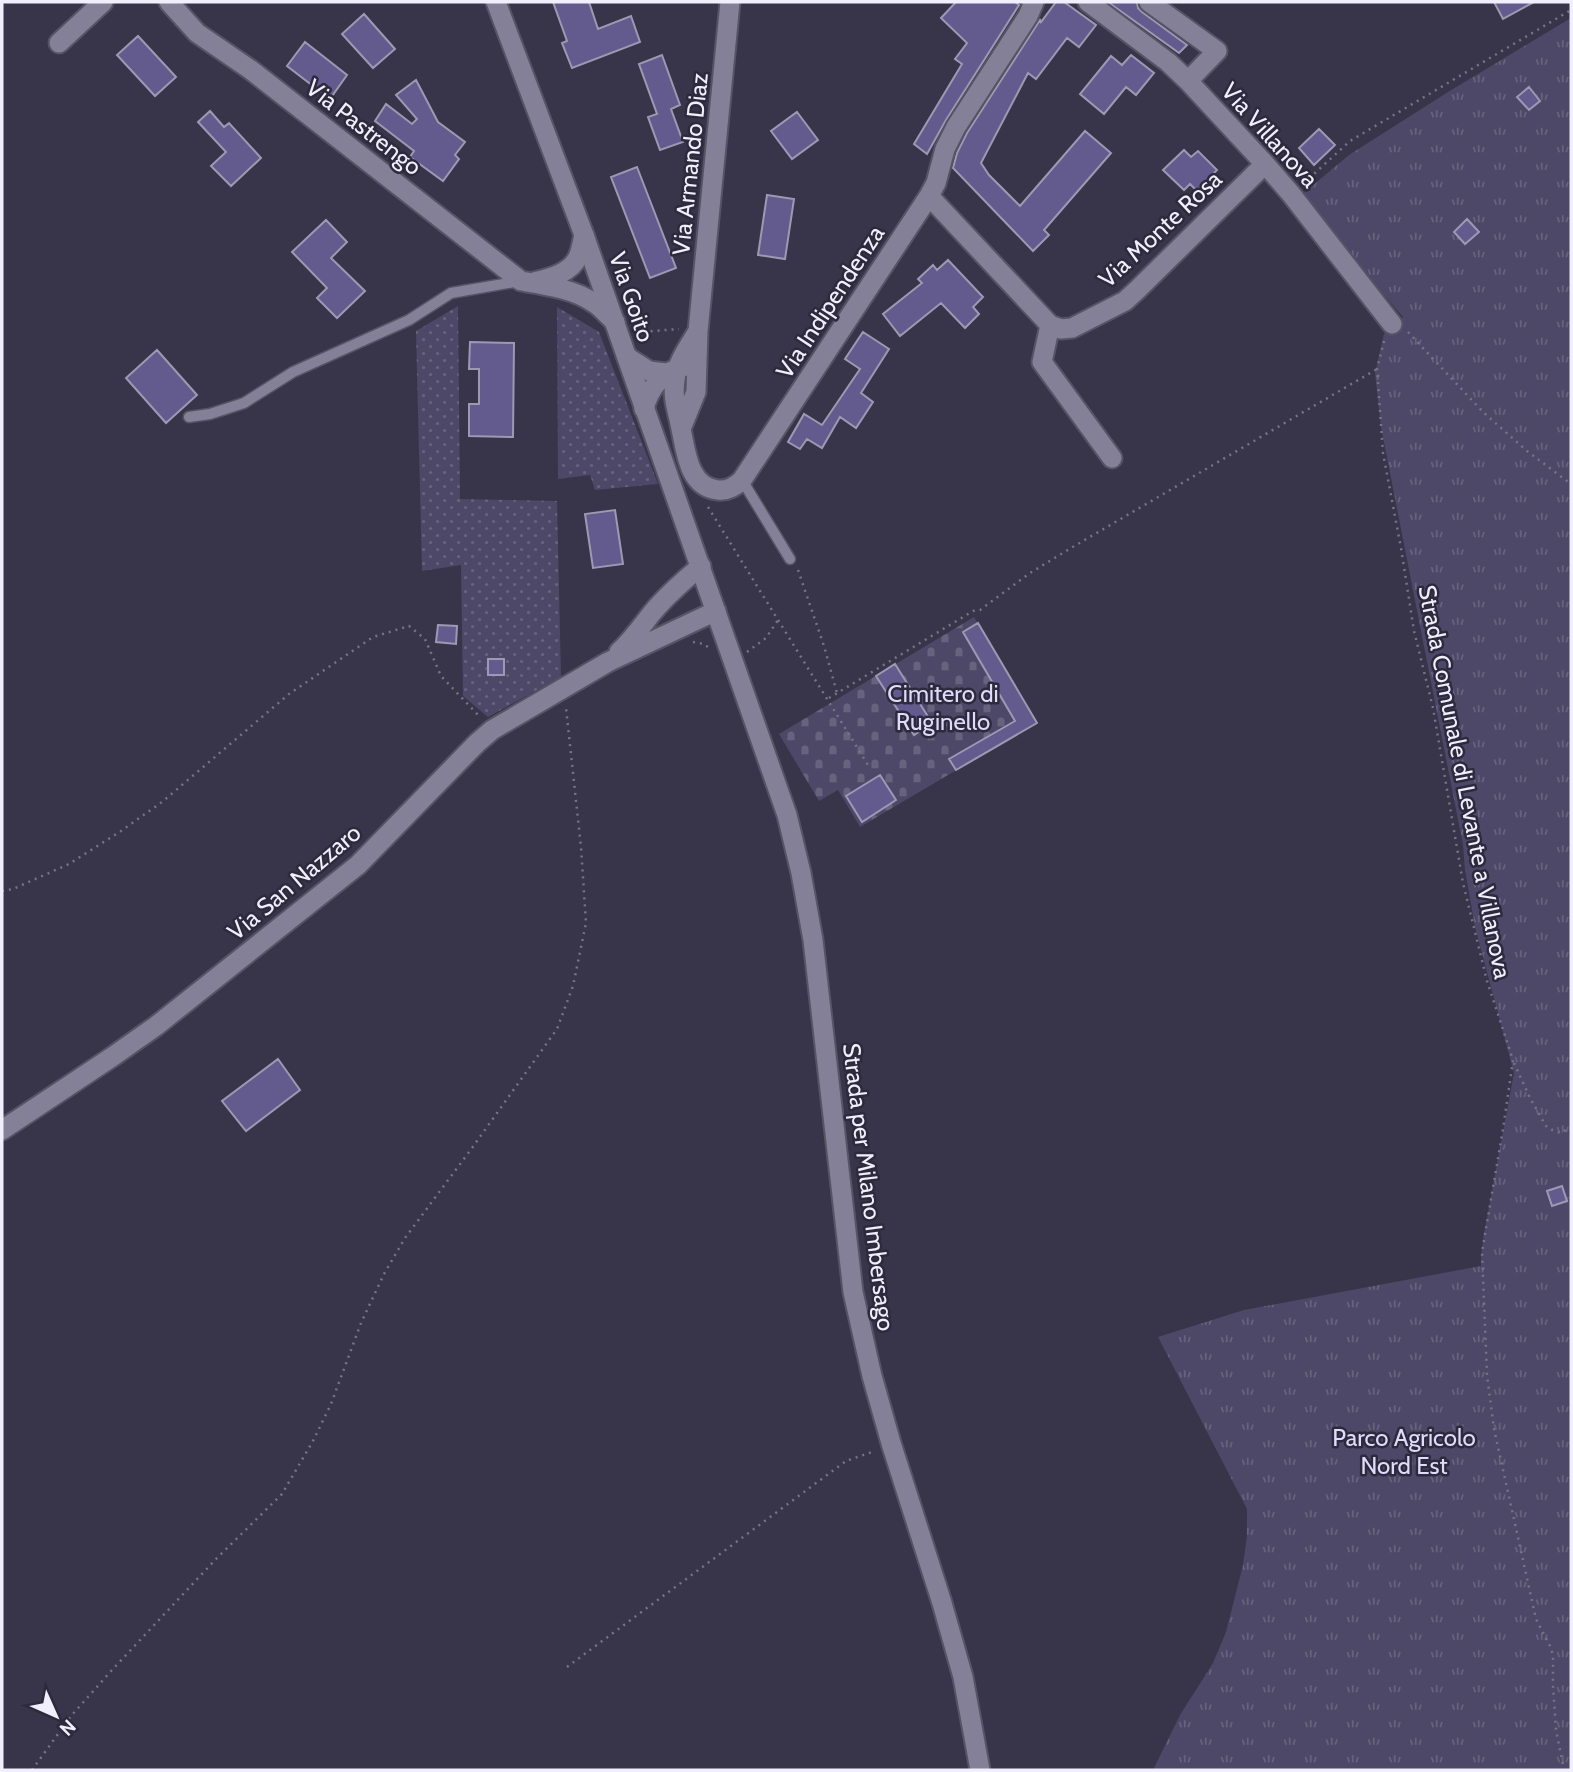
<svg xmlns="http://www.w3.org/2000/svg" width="1573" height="1772" font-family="Cabin,sans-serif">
<defs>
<pattern id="grass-dots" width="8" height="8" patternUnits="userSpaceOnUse" patternTransform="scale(1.75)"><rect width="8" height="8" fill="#4d4867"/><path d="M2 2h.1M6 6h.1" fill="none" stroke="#67637e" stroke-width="1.8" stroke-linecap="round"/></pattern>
<pattern id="cemetery-stones" width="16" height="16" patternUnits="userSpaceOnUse" patternTransform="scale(1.75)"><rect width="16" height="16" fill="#4d4867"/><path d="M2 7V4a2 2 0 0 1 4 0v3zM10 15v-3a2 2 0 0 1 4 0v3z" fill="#67637e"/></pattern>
<pattern id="park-tufts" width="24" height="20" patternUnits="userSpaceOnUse" patternTransform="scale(1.75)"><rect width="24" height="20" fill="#4d4867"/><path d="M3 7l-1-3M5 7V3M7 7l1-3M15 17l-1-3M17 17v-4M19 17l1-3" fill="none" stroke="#67637e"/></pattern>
</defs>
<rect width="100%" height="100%" fill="#383449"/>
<!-- grass -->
<path fill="url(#grass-dots)" d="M458 306 460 499 557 501 561 677 488 717 463 696 461 565 422 571 416 331Z
M557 307 599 332 658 484 595 490 590 475 558 479Z"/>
<!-- cemetery -->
<path fill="url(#cemetery-stones)" d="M974 617 1036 723 860 827 838 790 819 801 779 734Z"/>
<!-- park -->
<path fill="url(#park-tufts)" d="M1571 18V1770H1153L1180 1715 1213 1663 1226 1632 1243 1565 1247 1536V1509L1158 1337 1244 1310 1481 1266V1257L1484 1234 1514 1073 1475 927 1465 870 1463 845 1381 427 1375 373 1384 334 1403 317 1299 197 1349 155 1448 92Z"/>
<!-- building -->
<path fill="#635a8d" stroke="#9d99b2" stroke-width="2" d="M553 2H589L598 29 631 16 640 42 572 68 562 43 567 41Z
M956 2H1015L1019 5 946 120 927 154 914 144 962 64 955 59 967 43 941 18Z
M1056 2H1064L1096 25 1079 47 1067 38 1036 79 1028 73 981 163 989 175 1020 206 1085 131 1111 153 1044 230 1049 235 1033 251 953 168 957 153 967 133 1040 20 1041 22Z
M1108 2H1137L1138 8 1142 12 1187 45 1179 53Z
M1494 2H1534L1503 19Z
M364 14 395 49 373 68 342 34Z
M138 36 176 77 155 96 117 55Z
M305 42 347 75 330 99 287 66Z
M662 55 680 105 671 109 683 142 660 150 648 117 657 114 639 64Z
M1131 55 1154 73 1136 95 1126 87 1104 114 1080 94 1111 56 1122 65Z
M416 80 438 122 465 142 455 155 459 159 443 181 410 157 414 151 375 121 386 104 412 124 417 119 396 95Z
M1529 87 1540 101 1529 110 1517 97Z
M210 111 224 127 229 123 261 158 231 186 211 166 226 152 198 122Z
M797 112 818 140 792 159 771 131Z
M1319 129 1335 145 1314 165 1299 148Z
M1184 150 1191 157 1198 151 1217 170 1197 191 1190 184 1184 190 1163 170Z
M637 167 676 268 650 278 611 177Z
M767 195 794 199 785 259 758 255Z
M1467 219 1479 232 1465 244 1454 232Z
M326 220 347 242 331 258 365 291 337 318 317 298 327 288 292 252Z
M948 260 983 297 973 307 979 314 965 328 941 303 900 336 883 314 922 283 918 279 933 265 937 270Z
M863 332 889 349 861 393 873 402 856 428 840 417 822 448 807 439 800 449 788 442 804 414 822 425 860 369 845 359Z
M470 342 514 343 513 437 469 436V404H479V369H469Z
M157 350 197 395 166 423 126 378Z
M615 510 623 564 593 568 585 514Z
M978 623 1037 723 956 770 949 759 1015 721 963 632Z
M438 625 457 626 456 644 436 642Z
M488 659H504V675H488Z
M895 664 932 723 914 735 876 676Z
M880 775 896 800 862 822 846 796Z
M278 1059 300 1090 246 1131 222 1101Z
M1562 1186 1567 1201 1552 1206 1547 1191Z"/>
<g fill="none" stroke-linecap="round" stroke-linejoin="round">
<!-- service casing -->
<g stroke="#565365" stroke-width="13">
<path id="service" d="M189 417 210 414 244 403 293 372 409 320 451 293 520 281
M742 480 790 559"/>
</g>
<!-- minor casing -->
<g stroke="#565365" stroke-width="23">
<path id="minor" d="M169 2 197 33 251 70 521 281C545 285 574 289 594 303 602 308 608 316 615 322
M1088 2 1168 62 1188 81 1265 164 1291 194 1392 324
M1149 2 1217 51 1188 81
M59 43 103 2
M929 196 1050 325 1061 329 1072 328 1125 301 1137 290 1265 164
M534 282C550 278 571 273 578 257 581 251 582 242 584 235
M1050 325 1042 362 1112 458
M698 331C689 346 677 362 675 380 672 400 678 411 681 429 686 451 688 487 718 490 728 491 735 487 742 480L929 196 936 183 945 149 956 127 1028 16 1034 2
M627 357 649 371 666 373
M644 409C649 389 662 371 683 367
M681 429 696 392 698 331 730 2
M619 652C632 640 641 627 652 613 666 596 683 581 701 566
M2 1130 112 1057 156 1026 358 865 477 743 492 730 608 662 716 611"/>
</g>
<!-- tertiary casing -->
<g stroke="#565365" stroke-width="23">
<path id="tertiary" d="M496 2 584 235 787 815 801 873 813 940 853 1292 872 1376 891 1443 942 1603 963 1677 980 1770"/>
</g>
<!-- path -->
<path stroke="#787487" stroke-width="2.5" stroke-dasharray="2 5" stroke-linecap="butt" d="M1304 183 1350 141 1571 10
M628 303 640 332 679 329
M1408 332 1483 412 1527 451 1571 484
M1384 341 1377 369 1383 453 1401 548 1414 631 1433 708 1463 883 1487 981 1513 1060 1503 1129 1482 1252 1487 1375 1494 1429 1536 1619 1550 1646 1553 1655V1686L1556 1730 1564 1770
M708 507 868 765
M798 570 824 646 837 693
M693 642 704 644 709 648
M747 652 766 638 778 620
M829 698 973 611 980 610 1030 573 1071 548 1377 369
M2 891 13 889 69 864 121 831 162 802 289 694 373 637 409 626 425 639 441 676 480 717
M1514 1063 1530 1098 1546 1126 1554 1131 1561 1133 1571 1127
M567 1667 846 1461 875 1451
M32 1770 71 1716 112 1670 216 1559 282 1494 313 1441 331 1404 361 1323 384 1274 405 1238 472 1148 557 1029 573 986 586 923 581 847 566 708"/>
<!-- service -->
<use href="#service" stroke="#838098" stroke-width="10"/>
<!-- minor -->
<use href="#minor" stroke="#838098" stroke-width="19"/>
<!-- tertiary -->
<use href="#tertiary" stroke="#838098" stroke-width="19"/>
</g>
<g text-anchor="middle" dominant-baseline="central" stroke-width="5" stroke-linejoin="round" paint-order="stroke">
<!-- street labels -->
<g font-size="24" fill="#f1effd" stroke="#2e2a3e">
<text transform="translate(364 127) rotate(38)">Via Pastrengo</text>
<text transform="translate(1270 135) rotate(48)">Via Villanova</text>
<text transform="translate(690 164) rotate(-84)">Via Armando Diaz</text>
<text transform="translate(1160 229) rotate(-43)">Via Monte Rosa</text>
<text transform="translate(632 297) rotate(71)">Via Goito</text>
<text transform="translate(830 302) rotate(-57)">Via Indipendenza</text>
<text transform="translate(1465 782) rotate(79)">Strada Comunale di Levante a Villanova</text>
<text transform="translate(294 882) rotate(-40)">Via San Nazzaro</text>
<text transform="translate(869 1187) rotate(83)">Strada per Milano Imbersago</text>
</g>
<!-- park labels -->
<g font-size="24" fill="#dfdbfb" stroke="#2e2a3e">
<text x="943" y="693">Cimitero di<tspan x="943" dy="28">Ruginello</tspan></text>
<text x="1404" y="1437">Parco Agricolo<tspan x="1404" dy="28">Nord Est</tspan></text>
</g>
</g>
<!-- border -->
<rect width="1573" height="1772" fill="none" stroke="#f1effd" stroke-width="7"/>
<!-- north arrow -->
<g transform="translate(56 1716) rotate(135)" stroke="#2e2a3e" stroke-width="5" paint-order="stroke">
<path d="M0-5L12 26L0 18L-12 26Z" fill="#f1effd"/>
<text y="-10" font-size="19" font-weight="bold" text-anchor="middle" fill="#f1effd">N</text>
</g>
</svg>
